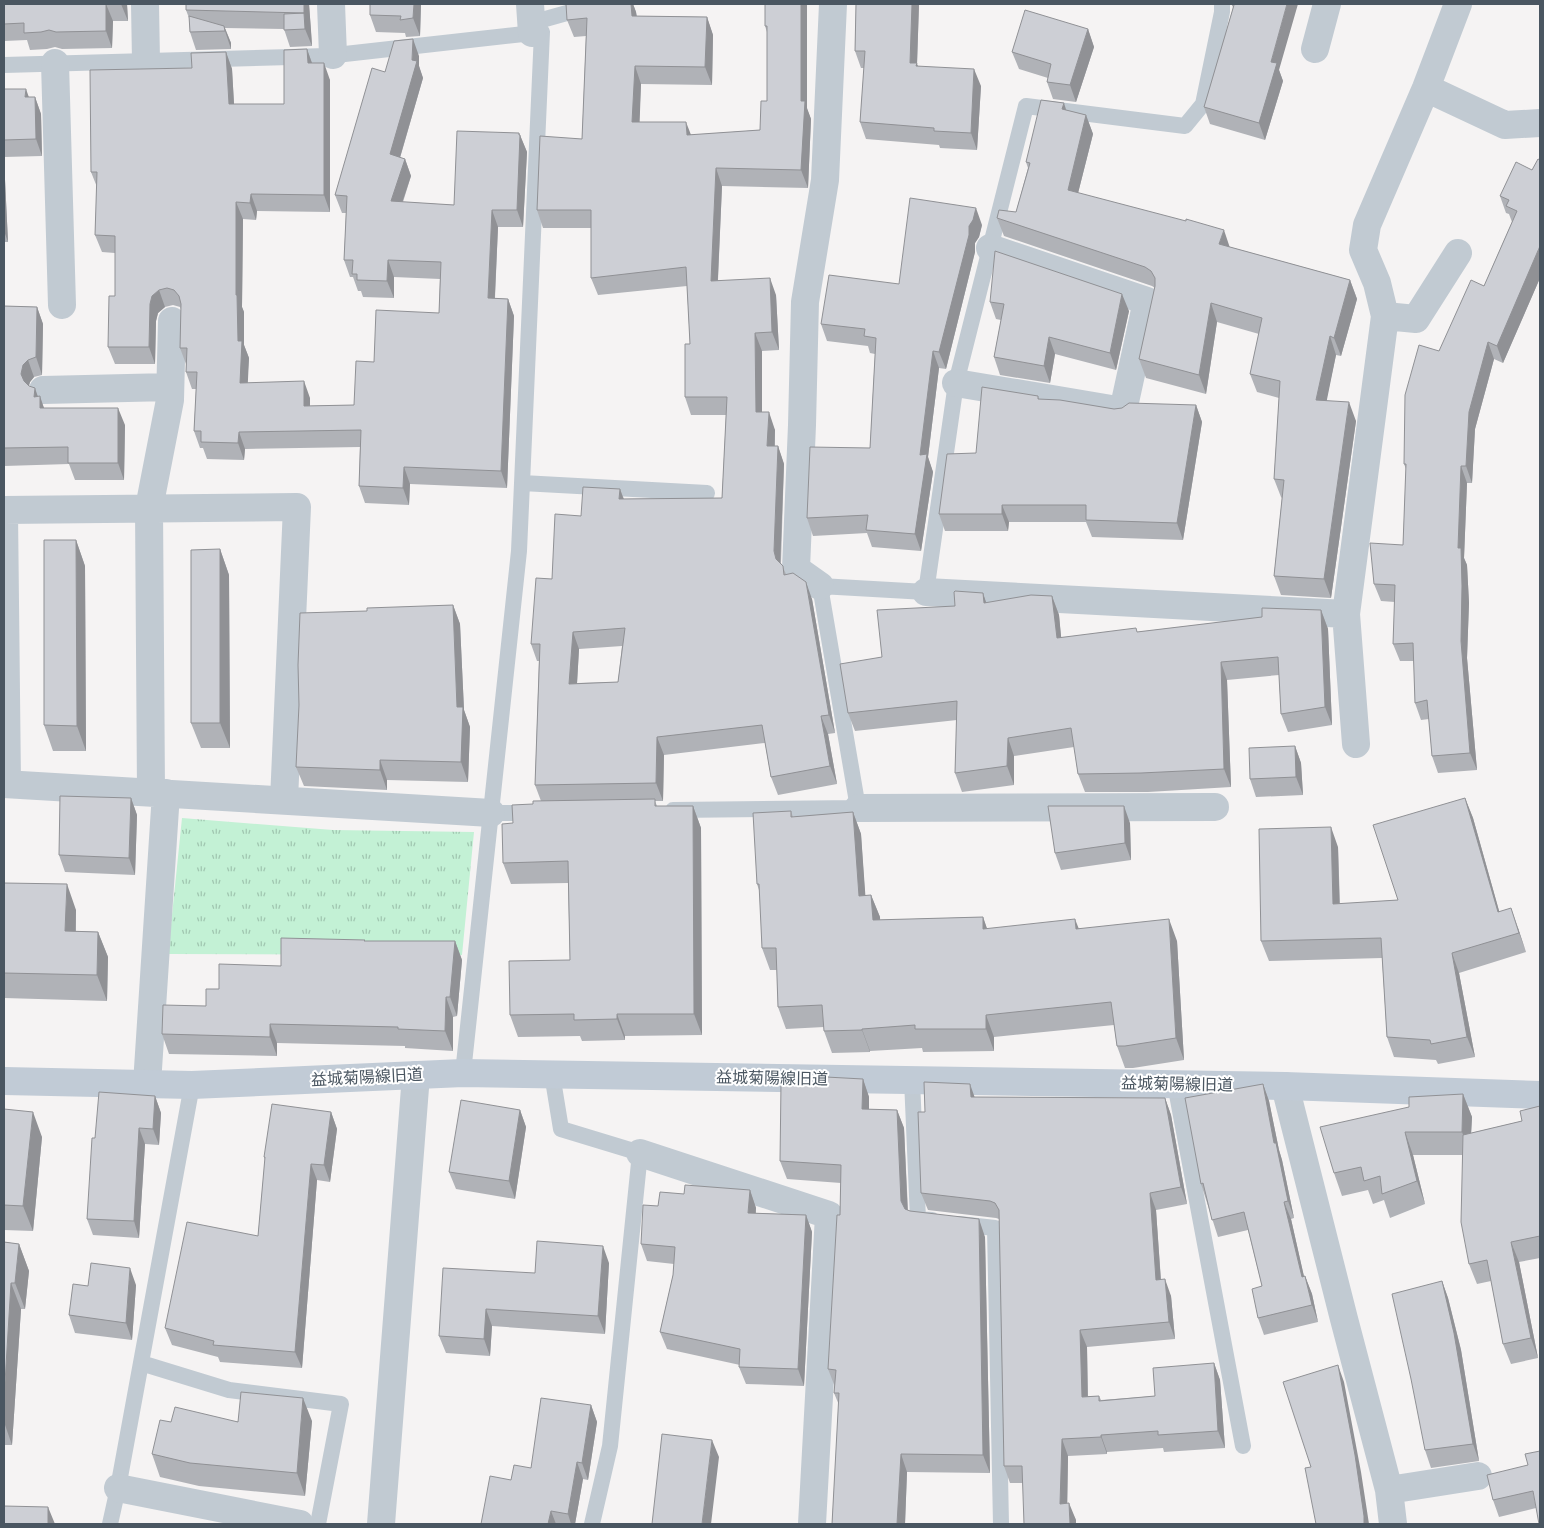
<svg xmlns="http://www.w3.org/2000/svg" width="1544" height="1528" font-family="Roboto,'Noto Sans JP',sans-serif">
<defs>
<pattern id="grass-tufts" width="24" height="20" patternUnits="userSpaceOnUse" patternTransform="scale(1.25)"><rect width="24" height="20" fill="#c3f1d5"/><path d="M3 7l-1-3M5 7V3M7 7l1-3M15 17l-1-3M17 17v-4M19 17l1-3" fill="none" stroke="#a0c6b0"/></pattern>
</defs>
<rect width="100%" height="100%" fill="#f5f3f3"/>
<!-- grass -->
<path fill="url(#grass-tufts)" d="M182 818 333 830 474 832 462 955 168 954Z"/>
<g fill="none" stroke-linecap="round" stroke-linejoin="round">
<!-- lane -->
<path stroke="#c1cad2" stroke-width="16" d="M531 23 599 4
M4 65 327 56 542 32 519 551 463 1073
M522 483 707 493
M673 810 858 808 820 586 926 592 956 383 1026 106 1185 126 1203 104 1222 12V4
M491 813H534
M552 1074 561 1129 640 1153 610 1446 592 1524
M912 1080 918 1219 932 1220
M1175 1084 1243 1446
M959 1224 995 1228 1001 1524
M141 1363 229 1390 341 1404 318 1524
M110 1524 118 1488 192 1085"/>
<!-- street -->
<path stroke="#c1cad2" stroke-width="28" d="M145 4 146 61
M331 4 333 55
M530 4 532 33
M1315 49 1327 4
M55 63 62 305
M1426 88 1505 125 1540 123
M1385 316 1377 283 1363 250 1367 225 1426 88 1458 4
M956 383 1123 411 1147 301 990 248
M43 390 170 387
M4 510 297 507 284 800
M4 512 7 784
M820 586 796 569 802 425 805 302 825 180 833 4
M926 592 1346 614
M1356 744 1346 614 1385 316 1416 319 1458 253
M4 784 491 813
M151 792 149 508 170 400 172 321
M858 808 1215 807
M147 1084 166 793
M1285 1086 1344 1319 1389 1490 1393 1524
M640 1153 829 1215 812 1524
M118 1488 300 1524
M1389 1490 1478 1476
M381 1524 416 1075"/>
<!-- secondary -->
<path stroke="#c1cbd6" stroke-width="28" d="M4 1081 192 1085 463 1073 1285 1086 1540 1095"/>
</g>
<!-- wall -->
<path fill="#b0b2b7" fill-rule="evenodd" d="M4 4H127L128 21H113L112 48 62 49 55 47 47 49 30 50 27 40 4 41Z
M186 4H309L312 46 290 47 284 29 225 28 231 43V49L196 50 190 32 189 18 186 10Z
M370 4H421L420 36 406 37 405 33 376 32 370 15Z
M567 4H633L636 12 637 16 707 17 713 35 712 85 641 84 639 122 691 135 760 130 767 101V32L765 26V4L811 119 808 188 722 186 718 280 776 295 779 350 762 351V412L775 430V446H778L784 464 781 563 786 574 812 599 835 733 828 734 837 784 778 795 771 777 765 743 664 755 663 801H655L657 806H693L701 828 702 1035 625 1036V1040L582 1041 580 1036 518 1037 510 1015 570 960 568 883 511 884 503 863 513 823 533 804 541 801 535 785 539 661H537L531 644 552 579 581 516 620 489 624 499 722 498 726 415H691L685 397 690 344 687 286 598 295 591 278V228H543L537 210 582 139 586 36 574 37 567 20ZM622 646 618 682 577 683 579 649Z
M856 4H919L917 64 918 66 981 86 977 150 940 148 939 145 866 139 860 122 864 68H861L855 51Z
M1232 4 1279 70 1283 81 1265 140 1210 124 1204 107 1233 8Z
M1088 29 1094 47 1076 102 1053 99 1047 82 1048 78 1019 69 1012 52Z
M307 49 312 63 330 80V212L257 211 256 220 243 219 242 307 244 312V345L249 358 247 383 310 398V406L354 405 374 362 439 313 440 279 394 277V298L363 297 361 291H358L353 277H350L344 260 346 213H342L335 195 385 72 419 56V66L423 78 400 158 405 159 411 176 403 202 454 205 519 133 527 152 523 227H498L495 298 508 299 514 316 507 488 410 484 409 505 365 503 359 486 360 447 245 449 244 460 207 459 203 448H200L194 431 196 389H192L186 372V364L180 348 181 309 180 307 173 305 165 307 158 313 156 321 155 364H115L108 347 115 296V253L102 252 95 235 97 187 91 172 192 68 226 52 232 69 234 104H284Z
M4 89 29 97H35L41 114 42 156 4 157Z
M1066 110 1086 115 1093 134 1078 193 1230 247 1350 280 1357 299 1341 356 1336 355 1326 401 1356 421 1331 598 1281 595 1274 576 1282 498 1281 497 1274 479 1279 398 1257 392 1250 374 1259 334 1217 322 1206 394 1146 378 1139 359 1155 288 1152 286 1004 236 997 218 1016 212 1028 168 1026 162Z
M4 159 8 242H4Z
M1540 160V278L1503 363 1494 359 1475 429 1472 483H1467L1464 558 1467 565 1469 603 1467 658 1477 770 1438 773 1432 756 1429 719 1421 720 1415 703 1414 661H1400L1393 644 1395 602 1381 601 1374 584 1403 545 1406 469 1404 464 1439 351 1484 286 1512 222 1509 214 1506 213 1500 196 1532 170Z
M982 225 979 237 975 243V252L946 369 939 368 928 457 933 472 921 551 872 547 867 533 813 536 807 518 870 448 875 354 870 353 868 346 827 341 821 324 899 284Z
M990 302 1129 311 1116 370 1055 354 1050 383 1000 375 994 357 1001 320 996 319Z
M4 306 37 307 43 324 42 375 34 377 30 382 29 386 38 396 44 408 125 425 124 480H75L69 464 4 466Z
M1038 396 1039 399 1114 409 1196 405 1202 422 1183 540 1092 537 1086 522H1009L1008 531H945L939 514 976 453Z
M76 540 85 566 86 751H53L44 725Z
M220 549 229 575 230 748H201L191 723Z
M983 593 986 603 1052 596 1059 615 1061 638 1138 632 1321 610 1328 629 1332 725 1288 732 1281 714 1279 675 1227 680 1231 787 1148 792H1085L1078 774 1074 747 1014 756V785L962 792 955 773 957 720 855 731 848 713 882 657 955 606Z
M453 605 460 624 464 710 470 727 468 782 387 780V790L304 786 296 767 367 611Z
M1295 746 1301 763 1303 795 1256 797 1250 779Z
M131 798 137 815 135 875 65 872 59 855Z
M1465 798 1473 818 1499 911 1518 928 1526 952 1459 973 1475 1057 1438 1064 1436 1060 1394 1057 1387 1037 1382 958 1269 961 1261 941 1338 847 1340 904 1398 900Z
M791 811 793 817 853 812 861 834 865 896 871 895 880 917V920L983 917 987 929 1079 928 1177 941 1184 1060 1133 1068H1125L1117 1046 1114 1025 994 1037V1051L923 1052 922 1048 870 1051V1052L832 1053 824 1031V1027L786 1029 778 1007 777 970H770L762 948 760 893 757 884Z
M1130 823 1131 860 1061 870 1055 853Z
M4 883 76 910V931L98 932 108 957 107 1001 4 998Z
M365 941H455L462 960 457 1016 453 1017V1051L405 1048V1046L277 1043V1056L169 1054 162 1034 206 1006 219 989 281 966Z
M863 1079 869 1097V1109L897 1110 904 1128 908 1210 985 1237 990 1473 907 1472 905 1524H832L839 1405 834 1393 835 1387 828 1369 840 1215 841 1183 787 1179 780 1161 826 1084Z
M1263 1084 1269 1101 1279 1150 1282 1160 1294 1218 1291 1219 1304 1277 1305 1276 1312 1294 1318 1322 1264 1335 1258 1318 1262 1286 1248 1230 1218 1237 1201 1184Z
M1463 1094 1472 1117 1471 1133 1522 1121 1540 1106V1258L1519 1262 1538 1358 1511 1364 1503 1344 1491 1281 1477 1284 1469 1264 1462 1155H1413L1425 1204 1390 1218 1384 1200 1373 1204 1368 1190 1342 1196 1334 1173 1409 1107Z
M155 1096 161 1113 159 1145 145 1144 139 1238 93 1235 87 1219 95 1138Z
M975 1097 1165 1098 1171 1115 1187 1204 1156 1210 1161 1280 1171 1296 1175 1339 1087 1347 1088 1396H1099L1101 1400 1155 1396 1214 1363 1220 1380 1225 1448 1164 1452 1163 1448 1107 1452V1454L1068 1456 1067 1503 1076 1520 1023 1483H1010L1004 1466 999 1219 996 1218 928 1210 921 1193 925 1112Z
M4 1109 42 1137 33 1231 4 1230Z
M520 1110 526 1127 515 1199 456 1189 449 1172Z
M331 1112 337 1129 330 1182 317 1180 302 1368 220 1362 218 1357 172 1345 165 1328 258 1236 265 1160 264 1157Z
M750 1190 756 1208V1213L806 1215 812 1232 804 1386 746 1384 739 1367 740 1365 667 1349 660 1332 673 1275 674 1264 647 1261 641 1244 658 1206 684 1194Z
M4 1242 19 1244 29 1271 25 1309H21L12 1445H4Z
M609 1263 605 1334 492 1326 490 1356 446 1353 439 1336 535 1273Z
M1442 1281 1448 1298 1461 1350 1479 1461 1431 1468 1425 1450Z
M136 1285 132 1340 75 1333 69 1315 88 1286Z
M591 1405 597 1422 588 1480 583 1479 575 1524H481L511 1480 531 1468Z
M312 1421 305 1496 199 1486 160 1477 152 1454 171 1422Z
M1528 1465 1536 1508 1499 1517 1493 1500Z"/>
<!-- shaded-wall -->
<path fill="#909195" d="M106 4 113 21 112 48 106 31Z
M121 4H127L128 21Z
M304 4H309L311 30 304 13Z
M414 4H421L420 36 413 18Z
M631 4H633L636 12 638 33 632 16Z
M801 4H807V108L811 119 808 188 801 170Z
M912 4H919L917 64 923 80 910 63Z
M1287 4H1298L1279 70 1283 81 1265 140 1259 123 1271 62Z
M304 13 311 30 312 46 305 29Z
M707 17 713 35 712 85 705 67Z
M224 26 231 43V49L225 31Z
M1088 29 1094 47 1076 102 1070 85Z
M413 39 419 56V66L423 78 396 171 390 154 412 60Z
M307 49 313 66 308 63Z
M226 52 232 69 235 121 229 104Z
M324 63 330 80V212L324 195Z
M635 66 641 84 639 139 632 122Z
M974 69 981 86 977 150 971 133Z
M26 89 32 106 25 97Z
M35 97 41 114 42 156 36 139Z
M1064 103 1070 122 1062 109Z
M1086 115 1093 134 1074 209 1068 190Z
M686 122 693 140 687 135Z
M519 133 520 138V135L527 152 523 227 517 210Z
M4 159 8 242 4 231Z
M405 159 411 176 397 218 391 201Z
M716 168 722 186 717 298 711 281Z
M251 194 257 211 256 220 250 203Z
M236 202 243 219 242 307 244 312V345L249 358 247 400 240 383 238 341 236 295Z
M976 208 982 225 979 237 975 243V252L946 369 939 352 969 226Z
M492 210 498 227 494 315 488 298Z
M1224 230 1230 248 1219 244Z
M1540 246V278L1503 363 1497 346Z
M388 260 394 277V298L387 281Z
M770 278 776 295 779 350 772 332Z
M1350 280 1357 299 1341 356 1334 338Z
M159 290 165 307 158 313 156 321 155 364 149 347 150 304 152 296Z
M1122 294 1129 311 1116 370 1110 353Z
M508 299 514 316 507 488 501 471Z
M1211 303 1217 322 1206 394 1199 375Z
M37 307 43 324 42 375 36 357Z
M755 333 762 351V429L756 412Z
M1330 336 1336 355 1323 419 1316 400Z
M1049 337 1055 354 1050 383 1044 366Z
M1488 342 1494 359 1475 429 1472 483 1466 466 1469 412Z
M933 351 939 368 928 457 933 472 921 551 915 534 920 455Z
M28 360 34 377 30 382 27 391 21 374 23 365Z
M304 381 310 398V423L304 406Z
M35 388 40 403V396L46 414 47 425 34 397Z
M1349 402 1356 421 1331 598 1324 579Z
M1196 405 1202 422 1183 540 1177 523Z
M118 408 125 425 124 480 118 463Z
M769 412 775 430 774 463 767 446Z
M239 432 245 449 244 460 238 443Z
M778 446 784 464 780 569 776 559 774 551Z
M1461 466 1467 483 1464 558 1467 565 1469 603 1467 658 1477 770 1470 753 1461 641 1458 548Z
M404 467 410 484 409 505 403 488Z
M620 489 626 506 619 499Z
M1002 505 1009 522 1008 531 1002 514Z
M76 540 85 566 86 751 77 726Z
M220 549 229 575 230 748 220 723Z
M806 582 812 599 835 733 829 715Z
M983 593 989 611 984 603Z
M1052 596 1059 615 1063 656 1057 638Z
M453 605 460 624 464 710 470 727 468 782 461 762 457 707Z
M1321 610 1328 629 1332 725 1325 707Z
M573 632 579 649 576 701 569 684Z
M1221 662 1227 680 1231 787 1224 769Z
M821 716 828 734 837 784 830 766Z
M657 737 664 755 663 801 656 783Z
M1008 738 1014 756V785L1007 766Z
M1295 746 1301 763 1303 795 1296 777Z
M380 760 387 780V790L380 770Z
M131 798 137 815 135 875 129 858Z
M1465 798 1473 818 1505 932 1498 912Z
M693 806 701 828 702 1035 694 1014Z
M1124 806 1130 823 1131 860 1125 843Z
M853 812 861 834 867 918 859 896Z
M1331 827 1338 847 1340 924 1333 904Z
M67 884 76 910 75 956 65 931Z
M871 895 880 917 881 942 873 920Z
M1511 908 1518 928 1526 952 1519 933Z
M983 917 991 940 983 929Z
M1075 919 1084 942 1076 929Z
M1169 919 1177 941 1184 1060 1176 1038Z
M98 932 108 957 107 1001 97 975Z
M455 941 462 960 457 1016 450 997Z
M1452 953 1459 973 1475 1057 1467 1037Z
M446 997 453 1017V1051L445 1031Z
M617 1014 625 1036V1040L617 1019Z
M986 1015 994 1037V1051L986 1029Z
M270 1024 277 1043V1056L270 1037Z
M862 1029 870 1051V1052L862 1030Z
M863 1079 869 1097V1127L862 1109Z
M970 1084 976 1101 971 1097Z
M1263 1084 1269 1101 1279 1150 1282 1160 1294 1218 1288 1201 1274 1143Z
M1463 1094 1472 1117 1470 1155 1462 1132Z
M155 1096 161 1113 159 1145 153 1129Z
M1165 1098 1171 1115 1187 1204 1181 1187Z
M520 1110 526 1127 515 1199 509 1181Z
M897 1110 904 1128 908 1219 901 1201Z
M33 1112 42 1137 33 1231 23 1206Z
M331 1112 337 1129 330 1182 324 1165Z
M139 1128 145 1144 139 1238 134 1221Z
M1405 1132 1413 1155 1425 1204 1417 1181Z
M311 1164 317 1180 302 1368 295 1352Z
M750 1190 756 1208 754 1230 748 1213Z
M1150 1193 1156 1210 1162 1297 1156 1280Z
M1284 1202 1291 1219 1308 1294 1302 1277Z
M806 1215 812 1232 804 1386 798 1369Z
M979 1219 985 1237 990 1473 983 1455Z
M1511 1242 1519 1262 1538 1358 1531 1338Z
M19 1244 29 1271 25 1309 15 1283Z
M603 1246 609 1263 605 1334 598 1316Z
M130 1268 136 1285 132 1340 126 1323Z
M1305 1276 1312 1294 1318 1322 1312 1305Z
M1165 1279 1171 1296 1175 1339 1169 1322Z
M1442 1281 1448 1298 1461 1350 1479 1461 1473 1444Z
M11 1283 21 1309 12 1445 4 1422V1399Z
M486 1309 492 1326 490 1356 484 1339Z
M1080 1330 1087 1347 1088 1414 1082 1397Z
M1214 1363 1220 1380 1225 1448 1218 1431Z
M1338 1365 1344 1382 1361 1472 1369 1524H1364Z
M303 1398 312 1421 305 1496 297 1473Z
M591 1405 597 1422 588 1480 582 1463Z
M1101 1435 1107 1452V1454L1101 1437Z
M1062 1439 1068 1456 1067 1521 1060 1504Z
M712 1440 719 1457 711 1524H702Z
M901 1454 907 1472 905 1524H897Z
M577 1462 583 1479 575 1524H571L568 1514Z
M1069 1503 1076 1520V1524H1070Z
M48 1507 55 1524H48Z
M551 1511 556 1524H548Z"/>
<!-- building -->
<path fill="#cdcfd5" stroke="#909195" fill-rule="evenodd" d="M4 4H106V31L56 32 49 30 41 32 24 33V23L4 24Z
M186 4H304V13L186 10Z
M370 4H414L413 18 400 20 401 16 370 15Z
M566 4H631L632 16 707 17 705 67 635 66 632 122H686L687 135 760 130 761 101H767V26H765V4H801V101H805L801 170 716 168 711 281 770 278 772 332 755 333 756 412H769L767 446H778L774 551 776 559 783 566 784 575 793 573 806 582 829 715 821 716 830 766 771 777 762 725 657 737 656 783 535 785 540 644H531L536 578 552 579 555 514 581 516 583 487 620 489 619 499 722 498 727 397H685V344H690L686 267 591 278V210H537L540 136 582 139 587 18 567 20ZM625 628 618 682 569 684 573 632Z
M856 4H912L910 63H917L916 66 974 69 971 133 934 131V128L860 122 865 51H855Z
M1232 4H1287L1271 62 1277 63 1259 123 1204 107 1234 5H1232Z
M1025 10 1088 29 1070 85 1047 82 1051 64 1012 52Z
M304 13 305 29 284 30V14Z
M189 16 224 26 225 31 190 32Z
M413 39 412 60 417 61 390 154 405 159 391 201 454 205 457 131 519 133V135H520L517 210H492L488 298 508 299 501 471 404 467 403 488 359 486 361 430 239 432 238 443 201 442V431H194L197 372H186L187 348H180L181 304 179 296 174 290 167 288 159 290 152 296 150 304 149 347H108L109 296H115V236L95 235 97 172H91L90 70 192 68 191 53 226 52 229 104H284V50L307 49 308 63H324V195L251 194 250 203 236 202V295H237L238 341H242L240 383 304 381V406L354 405 356 361 374 362 376 310 439 313 441 262 388 260 387 281 357 280V274H352L353 260H344L347 196 335 195 372 68 385 72 394 41Z
M4 89H26L25 97H35L36 139 4 140Z
M1041 100 1064 103 1062 109 1086 115 1068 190 1186 221V219L1224 230 1219 244 1350 280 1334 338 1330 336 1316 400 1349 402 1324 579 1274 576 1284 480 1274 479 1280 381 1250 374 1262 318 1211 303 1199 375 1139 359 1155 286V278L1151 271 1145 267 997 218 999 210 1016 212 1030 163 1026 162Z
M1538 159 1540 160V246L1497 346 1488 342 1469 412 1466 466H1461L1458 548H1461L1462 586 1461 641 1470 753 1432 756 1427 700 1415 703 1413 643 1393 644 1395 585 1374 584 1370 543 1403 545 1406 464H1404L1405 395 1419 345 1439 351 1471 280 1484 286 1517 211 1506 206 1509 200 1500 196 1516 162 1532 170Z
M910 198 976 208 973 220 969 226V235L939 352 933 351 920 455 927 454 915 534 866 530 868 515 807 518 810 447 870 448 876 338 864 336 865 329 821 324 829 275 899 284Z
M995 251 1122 294 1110 353 1049 337 1044 366 994 357 1004 304 990 302Z
M4 306 37 307 36 357 28 360 23 365 21 374 24 381 29 386 35 388 34 397 40 396V408H118V463H68V447L4 448Z
M982 387 1038 396V399L1060 400 1114 409 1122 408 1129 403 1196 405 1177 523 1086 520V505H1002V514H939L947 454 976 453Z
M44 540H76L77 726 44 725Z
M220 549V723H191V550Z
M955 591 983 593 984 603 1031 595 1052 596 1057 638 1136 628 1137 632 1262 617V608L1321 610 1325 707 1281 714 1278 657 1221 662 1224 769 1141 773 1078 774 1071 728 1008 738 1007 766 955 773 957 701 848 713 840 664 882 657 877 610 955 606 954 592Z
M453 605 457 707H463L461 762 380 760V770L296 767 299 705 298 665 300 613 367 611V608Z
M1295 746 1296 777 1250 779 1249 748Z
M60 796 131 798 129 858 59 855Z
M1465 798 1498 912 1511 908 1519 933 1452 953 1467 1037 1431 1044 1430 1040 1387 1037 1381 938 1261 941 1259 829 1331 827 1333 904 1398 900 1373 825Z
M655 799V806H693L694 1014H617V1019L574 1020V1014L510 1015 509 961 570 960 568 861 503 863 502 824 513 823 512 805 533 804V801Z
M1048 806H1124L1125 843 1055 853Z
M791 811V817L853 812 859 896 871 895 873 920 983 917V929L1075 919 1076 929 1169 919 1176 1038 1125 1046H1117L1111 1002 986 1015V1029H915V1025L862 1029V1030L824 1031 822 1005 778 1007 776 948H762L759 884H757L753 813Z
M4 883 67 884 65 931 98 932 97 975 4 973Z
M281 938 365 940 364 941H455L450 997H446L445 1031 398 1029V1027L270 1024V1037L162 1034 163 1005 206 1006V989H219V964L281 966Z
M826 1077 863 1079 862 1109 897 1110 901 1201 905 1209 910 1211 979 1219 983 1455 901 1454 897 1524H832L839 1393H834L836 1370 828 1369 837 1215H840L841 1165 780 1161 781 1084H826Z
M924 1082 970 1084 971 1097 1165 1098 1181 1187 1150 1193 1156 1280 1165 1279 1169 1322 1080 1330 1082 1397 1099 1396V1401L1155 1396 1153 1368 1214 1363 1218 1431 1158 1435V1431L1101 1435V1437L1062 1439 1060 1504 1069 1503 1070 1524H1024L1022 1466H1004L999 1210 995 1203 990 1201 921 1193 918 1112H925Z
M1263 1084 1274 1143H1276L1288 1201 1284 1202 1302 1277 1305 1276 1312 1305 1258 1318 1252 1289 1262 1286 1244 1212 1212 1220 1203 1183 1201 1184 1185 1098Z
M99 1092 155 1096 153 1129 139 1128 134 1221 87 1219 92 1138H95Z
M1463 1094 1462 1132H1405L1417 1181 1382 1194 1380 1176 1364 1181 1361 1167 1334 1173 1320 1127 1409 1107V1097Z
M461 1100 520 1110 509 1181 449 1172Z
M272 1104 331 1112 324 1165 311 1164 295 1352 213 1345 214 1341 165 1328 187 1222 258 1236 265 1157H264Z
M1540 1106V1236L1511 1242 1531 1338 1503 1344 1487 1260 1469 1264 1461 1222 1463 1135 1522 1121 1520 1111Z
M4 1109 33 1112 23 1206 4 1205Z
M685 1185 750 1190 748 1213 806 1215 798 1369 739 1367 740 1349 660 1332 673 1275 675 1247 641 1244 643 1205 658 1206 660 1192 684 1194Z
M537 1241 603 1246 598 1316 486 1309 484 1339 439 1336 443 1268 535 1273Z
M4 1242 19 1244 15 1283H11L4 1399Z
M91 1263 130 1268 126 1323 69 1315 73 1284 88 1286Z
M1442 1281 1454 1333 1473 1444 1425 1450 1411 1379 1392 1294Z
M1338 1365 1355 1455 1364 1516V1524H1316L1305 1468 1311 1467 1283 1382Z
M241 1392 303 1398 297 1473 190 1463 152 1454 160 1420 171 1422 175 1407 238 1422Z
M541 1398 591 1405 582 1463 577 1462 568 1514 551 1511 548 1524H481L490 1476 511 1480 514 1465 531 1468Z
M662 1434 712 1440 702 1524H652Z
M1540 1451V1524H1539L1533 1491 1493 1500 1487 1475 1528 1465 1525 1454Z
M4 1506 48 1507V1524H4Z"/>
<g text-anchor="middle" dominant-baseline="central" stroke-width="4" stroke-linejoin="round" paint-order="stroke">
<!-- street labels -->
<g font-size="16" fill="#4a5661" stroke="#fff">
<text transform="translate(367 1077) rotate(-3)">益城菊陽線旧道</text>
<text transform="translate(772 1078) rotate(1)">益城菊陽線旧道</text>
<text transform="translate(1177 1084) rotate(1)">益城菊陽線旧道</text>
</g>
</g>
<!-- border -->
<rect width="1544" height="1528" fill="none" stroke="#4a5661" stroke-width="10"/>
</svg>
